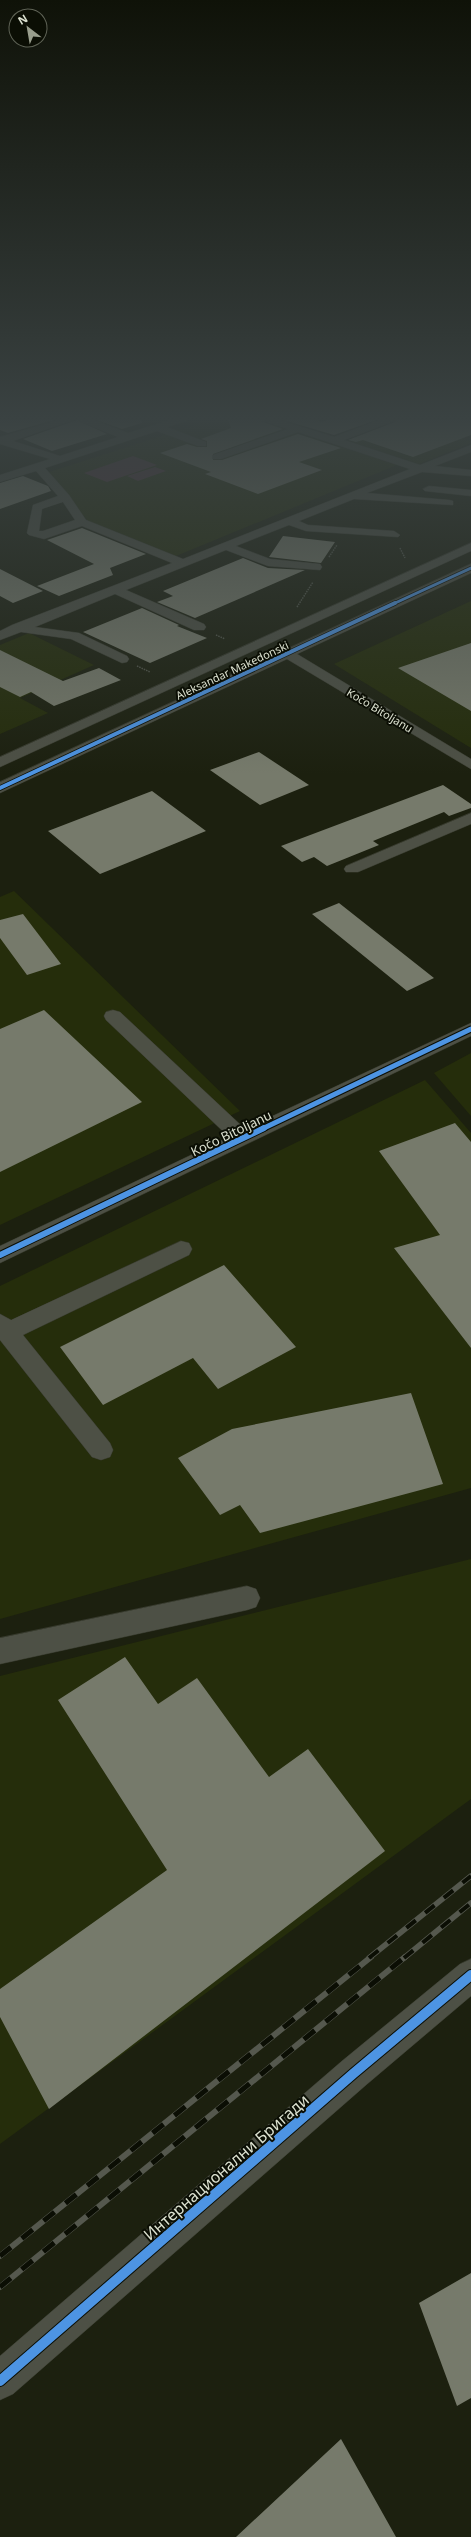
<svg xmlns="http://www.w3.org/2000/svg" width="471" height="2537" font-family="'Noto Sans',sans-serif">
<rect width="100%" height="100%" fill="#1c200f"/>
<!-- built -->
<path fill="#252d0b" d="M214 419H256L397 465 176 556 88 521 46 473Z
M403 420 471 441V443L419 464 348 441Z
M471 601V748L334 664Z
M29 633 94 665 20 698 48 713 0 734V645Z
M14 891 240 1111 0 1225V897Z
M471 1053V1116L434 1073Z
M425 1080 471 1133V1488L0 1619V1286Z
M471 1559V1799L0 2144V1676Z"/>
<!-- green -->
<path fill="#553242" d="M133 456 157 465 107 482 84 473Z
M155 467 166 471 138 481 127 476Z"/>
<!-- building -->
<path fill="#767a6b" d="M0 419H58L8 433 0 430Z
M94 419H141L142 423 122 429Z
M228 419H261L263 422 283 429 213 454V460H222L298 434 341 448 299 462 322 470 258 494 205 474 211 472 160 453 187 444 197 447H207V441L201 439 231 428Z
M280 419H314L322 422 330 419H379L334 435Z
M396 419H471V435L413 457 363 440 356 442 348 440 395 422Z
M77 420 107 434 52 451 23 439Z
M23 476 48 486 51 491 0 509V483Z
M82 528 146 554 110 568 113 575 59 596 37 586 94 564 47 540Z
M283 536 335 542 321 563 269 557Z
M243 558 268 568 305 570 195 618 157 602 173 596 163 591Z
M0 569 43 591 13 603 0 596Z
M142 608 179 625 177 626 207 638 150 663 83 632Z
M471 643V711L398 668Z
M0 650 63 681 99 668 121 680 54 706 31 692 20 697 0 687Z
M259 752 309 785 260 805 210 770Z
M443 785 471 804V808L449 816 444 812 373 841 379 845 327 866 314 857 302 862 281 846Z
M152 791 206 831 100 874 48 831Z
M339 903 434 978 407 991 312 914Z
M23 914 61 964 27 975 0 938V920Z
M44 1010 142 1102 0 1172V1029Z
M455 1123 471 1142V1348L394 1248 440 1235 379 1151Z
M224 1265 296 1347 218 1389 193 1358 103 1405 60 1347Z
M411 1393 443 1484 260 1533 240 1505 220 1515 178 1458 232 1429Z
M125 1657 158 1704 197 1678 269 1777 308 1749 385 1851 49 2109 0 2017V1989L167 1870 58 1700Z
M471 2273V2398L457 2406 419 2303Z
M341 2439 396 2537H236Z"/>
<g fill="none" stroke-linecap="round" stroke-linejoin="round">
<!-- minor casing -->
<g stroke="#36392c" stroke-width="1">
<path id="minor" d="M62 419H76L13 441 60 456 118 437 79 421 78 419H91L128 433 173 419H187L186 421 167 427 206 442V446H198L157 431 45 468 69 495 86 520 183 559 410 469 298 432 221 459H213V455L288 429 263 421 262 419H276L334 437 382 419H395L394 421 344 440 420 465 471 445V452L435 466 471 470V476L422 472 367 493 449 500 453 501V505L354 499 299 521 308 525 394 531 400 535 398 537 306 531 289 525 236 546 270 559 320 564 322 567 320 570 268 566 226 550 126 590 204 624 206 627 204 630H194L115 594 35 627 79 633 127 656 129 659 127 662 122 663 71 639 21 632 0 640V631L12 625 172 563 82 526 44 539 29 535 27 533 33 505 58 496 36 471 0 482V475L50 459 0 444V437ZM63 502 75 520 43 531H39L42 509Z
M429 486 471 490V496L425 491 423 489Z
M471 543V551L0 767V757Z
M471 564V573L297 654 471 759V769L287 659 0 793V782Z
M471 813V824L358 872H346L344 869 346 866Z
M113 1010 120 1012 245 1129 471 1023V1036L0 1263V1246L229 1137 106 1020 104 1016 106 1012Z
M181 1241 189 1243 192 1249 189 1255 23 1335 110 1443 113 1450 110 1457 101 1460 92 1457 0 1340V1314L11 1320Z
M247 1586 256 1589 260 1598 256 1607 247 1610 0 1664V1638Z
M471 1959V1996L366 2085 13 2394 0 2400V2356L342 2061 460 1964Z"/>
</g>
<!-- path -->
<path stroke="#52564b" stroke-width="1.5" stroke-dasharray="1.5 1" stroke-linecap="butt" d="M400 548 405 558
M329 557 337 545
M297 607 313 582
M216 635 225 639
M137 666 150 672"/>
<!-- minor -->
<use href="#minor" fill="#4d5045" fill-rule="evenodd"/>
<!-- rail-far1 casing -->
<g stroke="#55584e" stroke-width="5.5">
<path id="rail-far1" d="M369 1958 471 1876
M404 1958 471 1903"/>
</g>
<!-- rail casing -->
<g stroke="#55584e" stroke-width="6">
<path id="rail" d="M0 2256 371 1957
M0 2287 405 1957"/>
</g>
<!-- rail-far1 -->
<use href="#rail-far1" stroke="#0b0e04" stroke-width="4" stroke-dasharray="12" stroke-linecap="butt"/>
<!-- rail -->
<use href="#rail" stroke="#0b0e04" stroke-width="5" stroke-dasharray="14" stroke-linecap="butt"/>
<!-- cycleway-far4 casing -->
<g stroke="#0b0e04" stroke-width="4.5">
<path id="cycleway-far4" d="M393 604 471 568"/>
</g>
<!-- cycleway-far3 casing -->
<g stroke="#0b0e04" stroke-width="5.5">
<path id="cycleway-far3" d="M0 788 395 603"/>
</g>
<!-- cycleway-far2 casing -->
<g stroke="#0b0e04" stroke-width="7">
<path id="cycleway-far2" d="M262 1129 471 1029"/>
</g>
<!-- cycleway-far1 casing -->
<g stroke="#0b0e04" stroke-width="8">
<path id="cycleway-far1" d="M0 1255 264 1128"/>
</g>
<!-- cycleway casing -->
<g stroke="#0b0e04" stroke-width="12">
<path id="cycleway" d="M0 2381 354 2073 471 1975"/>
</g>
<!-- cycleway-far4 -->
<use href="#cycleway-far4" stroke="#4d94e3" stroke-width="3"/>
<!-- cycleway-far3 -->
<use href="#cycleway-far3" stroke="#4d94e3" stroke-width="4"/>
<!-- cycleway-far2 -->
<use href="#cycleway-far2" stroke="#4d94e3" stroke-width="5"/>
<!-- cycleway-far1 -->
<use href="#cycleway-far1" stroke="#4d94e3" stroke-width="6"/>
<!-- cycleway -->
<use href="#cycleway" stroke="#4d94e3" stroke-width="10"/>
</g>
<!-- sky -->
<linearGradient id="sky" x2="0" y2="1"><stop stop-color="#0f1208"/><stop offset="0.54" stop-color="#3a4242"/><stop offset="1" stop-color="#3a4242" stop-opacity="0"/></linearGradient>
<rect width="471" height="774" fill="url(#sky)"/>
<g text-anchor="middle" dominant-baseline="central" stroke-width="4" stroke-linejoin="round" paint-order="stroke">
<!-- far-street labels -->
<g font-size="11" fill="#dde2d1" stroke="#0b0e04">
<text transform="translate(232 670) rotate(-25)">Aleksandar Makedonski</text>
<text transform="translate(380 710) rotate(31)">Kočo Bitoljanu</text>
</g>
<!-- street labels -->
<g font-size="13" fill="#dde2d1" stroke="#0b0e04">
<text transform="translate(231 1133) rotate(-26)">Kočo Bitoljanu</text>
</g>
<!-- near-street labels -->
<g font-size="16" fill="#dde2d1" stroke="#0b0e04">
<text transform="translate(226 2167) rotate(-41)">Интернационални Бригади</text>
</g>
</g>
<!-- north arrow -->
<g transform="translate(28 28) rotate(329)"><circle r="19" fill="#0b0e04" stroke="#5f6356"/>
<path d="M0-3L7 15L0 10L-7 15Z" fill="#999e8d"/>
<text y="-6" font-size="11" font-weight="bold" text-anchor="middle" fill="#dde2d1">N</text>
</g>
</svg>
